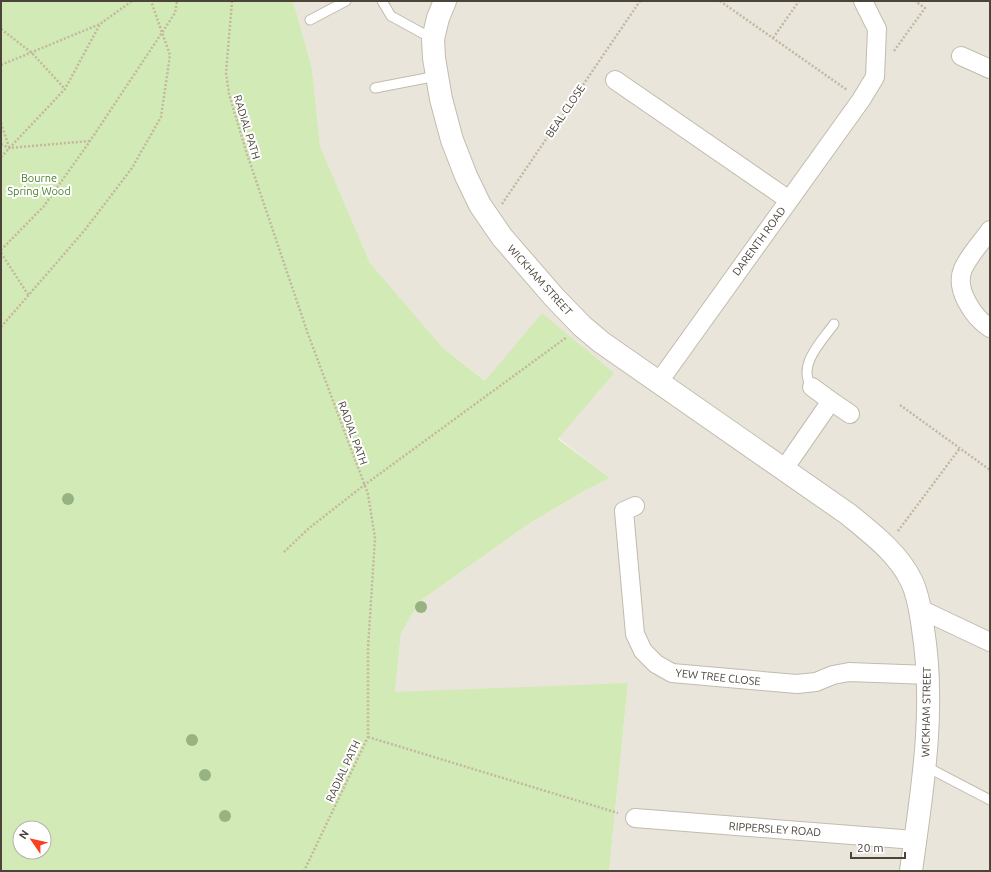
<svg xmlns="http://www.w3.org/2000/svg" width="991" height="872" font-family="Ubuntu,sans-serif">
<rect width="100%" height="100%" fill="#f6f3ec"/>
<!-- residential -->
<path fill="#eae5da" d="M293 1H990V871H609L628 684 395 693 401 633 420 601 530 523 584 491 610 478 442 347 370 263 320 146 312 68Z"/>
<!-- green -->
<path fill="#d2eab5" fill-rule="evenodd" d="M1 1H293L312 68 320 146 370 263 442 347 485 381 542 313 614 373 558 439 610 478 584 491 530 523 420 601 401 633 395 692 628 683 609 871H1ZM20 828H44V852H20Z"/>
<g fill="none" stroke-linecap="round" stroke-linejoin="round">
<!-- service casing -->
<g stroke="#c2bbae" stroke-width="11">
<path id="service" d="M382 1 391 16 433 39
M310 20 346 1
M375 88 437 76
M812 387C796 366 822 341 834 324
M925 766 990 800"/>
</g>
<!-- minor casing -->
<g stroke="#c2bbae" stroke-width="20">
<path id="minor" d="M961 56 990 69
M615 80 789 200
M990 230C982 242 969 255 963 269 954 289 974 318 990 328
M658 383 861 100 875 77 877 29 863 1
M831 401 850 414
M784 469 831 401 812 387
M635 506 624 511 635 634 643 651 656 664 672 673 797 684 816 682 833 675 849 672 929 675
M920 609 990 642
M635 818 915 840"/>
</g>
<!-- tertiary casing -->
<g stroke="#c2bbae" stroke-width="24">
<path id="tertiary" d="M445 1 438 18 433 39 434 58 441 99 452 140 466 176 480 205 502 237 554 297 582 326 601 342 848 514C871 533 897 552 911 580 918 594 921 613 923 629 936 710 922 791 911 871"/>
</g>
<!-- path -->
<path stroke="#c4b79f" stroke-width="2.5" stroke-dasharray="2 2" stroke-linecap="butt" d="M232 1 226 73 229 94 246 151 308 334 368 494 375 538 368 648V737L304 871
M720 1 847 90
M1 29 32 53 65 89
M773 38 799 1
M894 51 925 8 915 1
M1 65 100 24 132 1
M1 123 9 147
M1 144 9 148 89 141
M1 157 65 89 100 24
M502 204 640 1
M1 250 44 206 90 141 175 13 177 1
M1 253 29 296
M1 327 84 231 132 168 161 117 170 55 151 1
M900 405 990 470
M898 531 960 448
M284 552 308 529 363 486 567 337
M368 737 618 813"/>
<!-- service -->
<use href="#service" stroke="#fff" stroke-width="9"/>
<!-- minor -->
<use href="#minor" stroke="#fff" stroke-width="18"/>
<!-- tertiary -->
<use href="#tertiary" stroke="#fff" stroke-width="22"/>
</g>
<!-- trees -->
<g fill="#97b381">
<circle cx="68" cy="499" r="6"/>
<circle cx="421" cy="607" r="6"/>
<circle cx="192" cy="740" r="6"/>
<circle cx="205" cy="775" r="6"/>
<circle cx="225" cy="816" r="6"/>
</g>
<g text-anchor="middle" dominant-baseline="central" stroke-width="4" stroke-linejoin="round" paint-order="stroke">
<!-- street labels -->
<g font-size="11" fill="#4b4439" stroke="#fff">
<text transform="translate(565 111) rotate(-56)">BEAL CLOSE</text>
<text transform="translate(247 127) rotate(73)">RADIAL PATH</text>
<text transform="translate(759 241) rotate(-54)">DARENTH ROAD</text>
<text transform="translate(540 280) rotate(48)">WICKHAM STREET</text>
<text transform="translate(353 433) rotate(70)">RADIAL PATH</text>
<text transform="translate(718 677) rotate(6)">YEW TREE CLOSE</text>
<text transform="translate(926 712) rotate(-89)">WICKHAM STREET</text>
<text transform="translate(343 771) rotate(-65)">RADIAL PATH</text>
<text transform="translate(775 829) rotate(4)">RIPPERSLEY ROAD</text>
</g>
<!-- park labels -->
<g font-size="11" fill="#4a7f2a" stroke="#fff">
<text x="39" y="178">Bourne<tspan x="39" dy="13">Spring Wood</tspan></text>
</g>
</g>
<!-- border -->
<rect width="991" height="872" fill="none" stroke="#4b4439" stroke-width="4"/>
<!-- north arrow -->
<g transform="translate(32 840) rotate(304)"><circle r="19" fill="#ffffff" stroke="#b7b4b0"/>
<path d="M0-3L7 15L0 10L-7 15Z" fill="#fc3f1d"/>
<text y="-6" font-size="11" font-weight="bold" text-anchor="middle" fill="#4b4439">N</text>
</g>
<!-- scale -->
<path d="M851 852v6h54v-6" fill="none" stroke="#4b4439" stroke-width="2"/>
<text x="857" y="852" font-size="12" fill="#4b4439" stroke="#ffffff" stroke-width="3" paint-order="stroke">20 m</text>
</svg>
